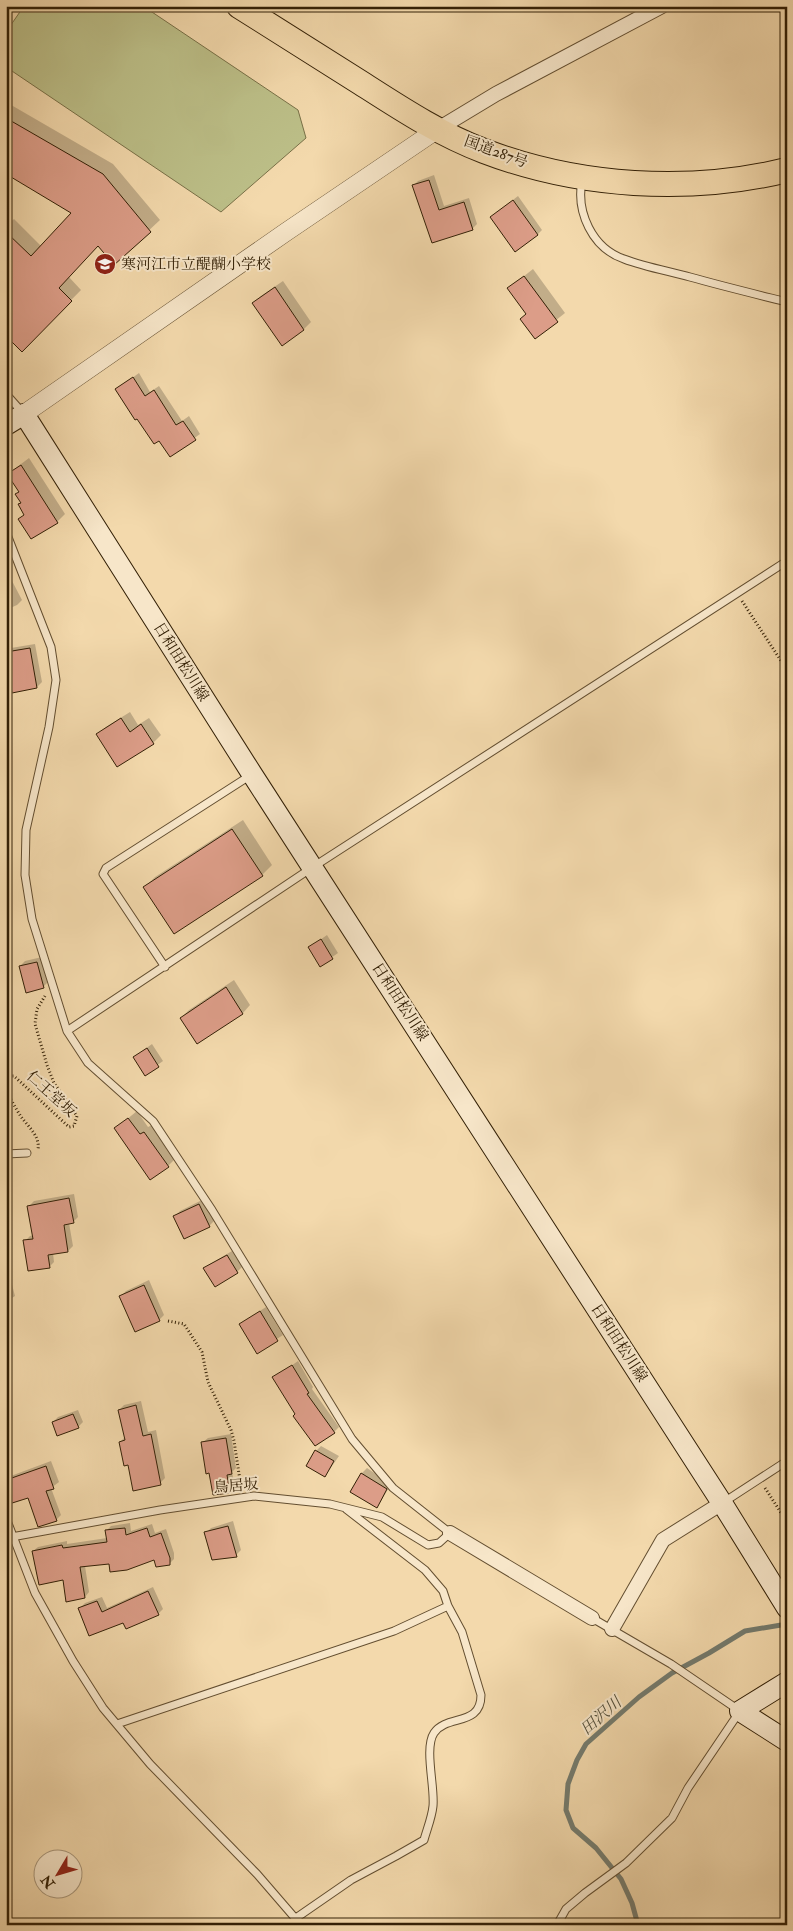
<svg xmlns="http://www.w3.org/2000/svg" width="793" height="1931" font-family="'IM FELL Double Pica','Noto Serif JP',serif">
<rect width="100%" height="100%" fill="#f3d9ac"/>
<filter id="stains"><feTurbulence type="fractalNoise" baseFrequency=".004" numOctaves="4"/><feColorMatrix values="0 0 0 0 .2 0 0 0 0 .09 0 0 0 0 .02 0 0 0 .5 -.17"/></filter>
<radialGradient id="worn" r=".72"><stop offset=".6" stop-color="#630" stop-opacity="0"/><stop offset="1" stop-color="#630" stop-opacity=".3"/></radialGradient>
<!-- green -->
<path fill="#bcbf88" stroke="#787047" d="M24 6H143L298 110 306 138 221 212 6 67V32Z"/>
<!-- shadow -->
<path fill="#0003" d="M6 6H17L6 21Z
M6 102 113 164 160 220 114 263 98 245 68 276 81 290 22 350 6 334V226L14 219 42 247 73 213 6 172Z
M434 175 444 206 469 198 477 224 472 229 433 241 413 186 418 181Z
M518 196 542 230 537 235 491 217Z
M533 269 565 313 535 337 527 313 509 288Z
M283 281 311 322 304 329 254 303 261 296Z
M139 373 150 392 159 386 182 421 189 416 200 434 170 456 159 440 117 389Z
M29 458 65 514 57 522 20 519 25 514 19 504 22 502 17 494 20 491 9 474 17 467Z
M11 579 22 600 17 605 6 610V581Z
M35 644 42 682 37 687 13 691 6 653 11 648Z
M130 712 138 725 149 718 161 735 153 743 98 735 106 727Z
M243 820 272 865 262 875 145 887 155 877Z
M327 935 338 953 321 965 310 947Z
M42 957 48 982 43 987 20 966 25 961Z
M234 980 250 1005 243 1013 198 1043 181 1018 189 1010Z
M152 1044 163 1061 145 1074 134 1057Z
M137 1111 148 1127 152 1125 176 1158 168 1166 115 1129Z
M74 1194 78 1217 73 1222 69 1223 73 1246 68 1251 53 1253 54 1262 49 1267 25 1241 30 1236 34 1235 29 1206 34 1201Z
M204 1199 214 1221 209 1226 175 1216 180 1211Z
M232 1251 242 1267 237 1272 205 1269 210 1264Z
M9 1273 15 1296 6 1302V1274Z
M149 1280 164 1315 159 1320 121 1296 126 1291Z
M266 1307 283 1335 257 1352 240 1324Z
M298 1361 313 1387 312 1389 339 1427 334 1432 296 1414 274 1378Z
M141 1401 148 1432 156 1430 165 1478 160 1483 129 1464 120 1442 125 1437 119 1410 124 1405Z
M78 1410 83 1422 78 1427 53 1422 58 1417Z
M231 1434 236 1468 232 1472 235 1487 230 1492 202 1443 208 1438Z
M321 1446 339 1456 325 1476 316 1451Z
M51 1461 59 1482 51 1488 61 1515 56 1520 29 1496 6 1492 8 1477Z
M367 1468 391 1484 381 1501 376 1506 352 1492 362 1473Z
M233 1521 241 1550 236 1555 206 1533 211 1528Z
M130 1523 131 1531 152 1524 155 1533 166 1529 174 1553V1559L169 1564 154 1559 85 1566 89 1592 85 1597 33 1551 38 1547 67 1541V1544L107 1538 106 1531 111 1526Z
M153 1587 163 1609 158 1614 124 1622 80 1608 85 1603 102 1597 107 1608Z"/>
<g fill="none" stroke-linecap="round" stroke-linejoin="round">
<!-- stream -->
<path stroke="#747b6e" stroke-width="5" d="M638 1925 632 1903 621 1879 596 1848 573 1828 566 1810 568 1784 577 1760 586 1744 639 1697 672 1673 709 1653 745 1631 787 1624"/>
</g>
<!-- building -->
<path fill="#dc9d88" stroke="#332006" d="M6 118 103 174 151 232 114 265 98 246 59 288 72 301 22 352 6 336V232L31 256 71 213 6 174Z
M429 180 439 210 464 202 473 230 432 243 412 185Z
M513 200 538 235 515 252 490 217Z
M524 276 558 322 535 339 520 319 526 314 507 288Z
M275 287 304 330 282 346 252 303Z
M133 377 145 396 154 390 176 425 183 421 196 440 170 457 159 441 154 444 137 419 135 420 115 389Z
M21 465 58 523 31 539 18 519 24 515 18 504 21 503 15 494 19 492 7 474Z
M30 648 37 688 12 693 6 652Z
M121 718 130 732 141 724 154 744 117 767 96 734Z
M232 829 263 876 174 934 143 887Z
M321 939 333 959 320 967 308 947Z
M37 962 44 988 26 993 19 966Z
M226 987 243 1014 197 1044 180 1018Z
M147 1048 159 1067 145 1076 133 1057Z
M128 1118 140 1134 144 1132 169 1167 150 1180 114 1128Z
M69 1198 74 1223 64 1225 68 1252 48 1255 50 1268 28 1271 23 1240 33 1239 27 1206Z
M199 1204 210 1227 184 1239 173 1216Z
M227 1255 238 1273 215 1287 203 1268Z
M144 1285 160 1321 135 1332 119 1296Z
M260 1311 278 1341 257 1354 239 1324Z
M292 1365 309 1393 307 1394 335 1433 315 1446 293 1416 295 1414 272 1377Z
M136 1405 143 1436 151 1434 161 1485 133 1491 128 1465 124 1466 119 1442 125 1440 118 1410Z
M73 1414 79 1428 57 1436 52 1422Z
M226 1438 232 1474 227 1475 230 1493 213 1495 209 1473 206 1474 201 1442Z
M315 1450 334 1461 325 1477 306 1466Z
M46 1466 54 1489 46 1491 57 1521 38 1527 28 1498 9 1504 6 1496V1480Z
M361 1473 387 1489 377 1508 350 1492Z
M228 1526 237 1557 212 1560 204 1532Z
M125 1528 126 1535 147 1528 150 1537 161 1533 170 1558V1565L156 1567 154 1560 127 1570 110 1572 109 1564 80 1567 85 1598 66 1602 63 1580 39 1585 32 1551 62 1545 63 1548 107 1542 105 1530Z
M148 1591 159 1615 126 1629 123 1623 89 1636 78 1608 97 1601 102 1612Z"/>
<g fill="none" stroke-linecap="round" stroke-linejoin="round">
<!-- service casing -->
<g stroke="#634e30" stroke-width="9">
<path id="service" d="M582 181C576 212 592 248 624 259 645 267 668 271 690 277 722 286 755 294 787 302
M6 394 22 412
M6 532 51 647 56 680 49 727 26 830 25 875 32 919 67 1031 88 1063 153 1121 212 1210 352 1439 393 1488 450 1533 439 1543 428 1545 382 1517 330 1504 254 1496 160 1510 6 1538
M165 967 103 874 106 868 251 775
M67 1031 313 867 787 561
M6 1154 27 1153
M724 1502 787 1461
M6 1518 35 1593 73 1661 103 1708 150 1764 257 1874 301 1925
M117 1724 394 1631 448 1606
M296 1918 351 1880 396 1856 424 1840C427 1829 432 1817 433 1806 435 1787 424 1748 434 1733 447 1714 481 1727 481 1695L462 1632 448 1606 443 1591 425 1570 346 1509
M557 1925 566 1909 585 1893 626 1863 672 1818 688 1788 740 1711 671 1664 592 1618"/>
</g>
<!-- minor casing -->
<g stroke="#634e30" stroke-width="16">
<path id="minor" d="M438 129 496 94 662 6
M450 1533 592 1618
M612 1629 663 1540 722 1503"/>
</g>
<!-- tertiary casing -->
<g stroke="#634e30" stroke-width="19">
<path id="tertiary" d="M24 414 286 232 438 129"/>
</g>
<!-- secondary casing -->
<g stroke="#332006" stroke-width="22">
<path id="secondary" d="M6 425 24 414 252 774 722 1503 787 1608
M787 1682 740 1711 787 1741"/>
</g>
<!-- trunk casing -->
<g stroke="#332006" stroke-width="26">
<path id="trunk" d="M239 6C280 32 321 58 361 83 400 108 441 135 484 151 578 187 689 194 787 170"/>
</g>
<!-- path -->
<path stroke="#332006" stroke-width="3" stroke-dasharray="1 2.5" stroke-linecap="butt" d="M742 601 787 670
M6 1078 9 1076H14L69 1127 74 1126 77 1116 54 1083 47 1065 35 1024 37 1009 45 996
M6 1090C10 1098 15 1107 20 1115 27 1126 40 1135 38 1149
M168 1321 184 1324 202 1352 208 1382 231 1430 234 1441 241 1487
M765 1488 787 1522"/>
<!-- service -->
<use href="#service" stroke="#f7e6c9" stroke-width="7"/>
<!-- minor -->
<use href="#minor" stroke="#f7e6c9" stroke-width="14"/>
<!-- tertiary -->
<use href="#tertiary" stroke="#f7e6c9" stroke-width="18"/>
<!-- secondary -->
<use href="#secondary" stroke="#f7e6c9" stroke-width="20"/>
<!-- trunk -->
<use href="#trunk" stroke="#f3d9ac" stroke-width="24"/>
</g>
<!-- icons -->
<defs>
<g id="school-disc" transform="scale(1.125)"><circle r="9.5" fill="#8f2418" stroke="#f7e6c9"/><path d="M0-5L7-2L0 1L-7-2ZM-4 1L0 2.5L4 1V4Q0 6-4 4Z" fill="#fff"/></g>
</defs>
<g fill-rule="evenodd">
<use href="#school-disc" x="105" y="264"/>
</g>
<g text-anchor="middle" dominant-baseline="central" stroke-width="4" stroke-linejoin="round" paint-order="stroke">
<!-- street labels -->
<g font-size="15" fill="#332006" stroke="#f7e6c9">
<text transform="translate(496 152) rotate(20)">国道287号</text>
<text transform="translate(181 662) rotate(58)">日和田松川線</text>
<text transform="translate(400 1002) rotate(57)">日和田松川線</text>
<text transform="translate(51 1094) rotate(42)">仁王堂坂</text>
<text transform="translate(619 1343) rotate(57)">日和田松川線</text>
<text transform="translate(236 1486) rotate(-5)">鳥居坂</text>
</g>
<!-- poi labels -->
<g font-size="15" fill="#332006" stroke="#f7e6c9" text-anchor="start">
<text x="121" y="264">寒河江市立醍醐小学校</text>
</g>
<!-- water labels -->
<g font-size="16" font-style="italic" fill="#534e3a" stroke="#f7e6c9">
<text transform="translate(601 1716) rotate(-41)">田沢川</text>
</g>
</g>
<!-- margin -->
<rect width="793" height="1931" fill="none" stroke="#f3d9ac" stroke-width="25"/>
<rect x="8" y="8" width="778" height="1916" fill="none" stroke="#332006" stroke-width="2.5"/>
<rect x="12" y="12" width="768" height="1906" fill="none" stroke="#332006"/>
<!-- north arrow -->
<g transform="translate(58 1874) rotate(232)"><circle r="24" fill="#f7e6c9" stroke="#a9977b"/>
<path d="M0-4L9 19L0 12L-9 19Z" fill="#8f2418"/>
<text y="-8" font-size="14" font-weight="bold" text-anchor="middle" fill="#332006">N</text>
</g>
<rect width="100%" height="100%" filter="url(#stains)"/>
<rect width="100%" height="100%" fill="url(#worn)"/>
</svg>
